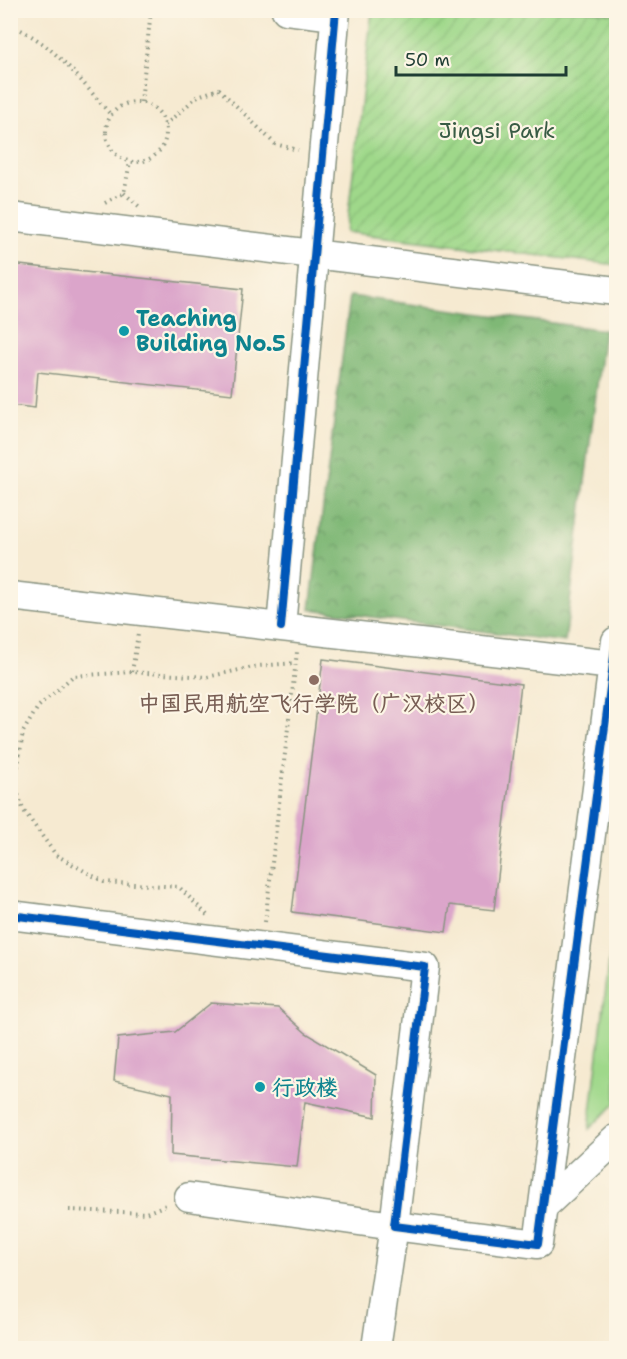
<svg xmlns="http://www.w3.org/2000/svg" width="627" height="1359" font-family="'Shantell Sans','LXGW WenKai TC',sans-serif">
<defs>
<pattern id="forest-crowns" width="20" height="18" patternUnits="userSpaceOnUse" patternTransform="scale(1.5)"><rect width="20" height="18" fill="#7fb876"/><path d="M2 6a3 3 0 1 1 6 0M12 15a3 3 0 1 1 6 0" fill="none" stroke="#679762"/></pattern>
<pattern id="garden-furrows" width="10" height="10" patternUnits="userSpaceOnUse" patternTransform="scale(1.5)"><rect width="10" height="10" fill="#9fd88a"/><path d="M-1 1l2-2M0 10L10 0M9 11l2-2" fill="none" stroke="#88ba78"/></pattern>
</defs>
<rect width="100%" height="100%" fill="#fcf5e5"/>
<filter id="ink" filterUnits="userSpaceOnUse"><feTurbulence type="fractalNoise" baseFrequency=".0167" numOctaves="2"/><feDisplacementMap in="SourceGraphic" scale="12" xChannelSelector="R" yChannelSelector="G"/><feConvolveMatrix kernelMatrix="1 2 1 2 8 2 1 2 1" color-interpolation-filters="sRGB"/></filter>
<filter id="wash" filterUnits="userSpaceOnUse"><feTurbulence type="fractalNoise" baseFrequency=".008" numOctaves="4" result="noise"/><feDisplacementMap in="SourceGraphic" scale="24" xChannelSelector="R" yChannelSelector="G"/><feGaussianBlur stdDeviation="1.35" result="paint"/><feColorMatrix in="noise" values="0 0 0 0 0 0 0 0 0 0 0 0 0 0 0 0 0 1.4 0 .05"/><feComposite in="paint" operator="in"/></filter>
<g filter="url(#wash)">
<rect width="100%" height="100%" fill="#f6ead1"/>
<!-- grass -->
<path fill="#9fd88a" stroke="#5f8a5f" stroke-width="1.5" d="M616 904V1103L589 1129Z"/>
<!-- forest -->
<path fill="url(#forest-crowns)" stroke="#4f7a55" stroke-width="1.5" d="M350 296 604 330 565 642 310 609Z"/>
<!-- garden -->
<path fill="url(#garden-furrows)" stroke="#5f8a5f" stroke-width="1.5" d="M586 10 616 14V265L346 232 372 11Z"/>
<g id="blocks">
<!-- building -->
<path fill="#dba5ca" d="M10 264 243 289 232 394 38 372 35 408 10 405Z
M323 659 521 684 494 910 450 905 446 932 292 912Z
M211 1003 278 1008 306 1033 376 1075 375 1117 305 1102 297 1167 171 1155 172 1094 114 1081 118 1038 175 1032Z"/>
</g>
</g>
<g filter="url(#ink)">
<use href="#blocks" fill-opacity="0" stroke="#8a9482" stroke-width="1.5"/>
<g fill="none" stroke-linecap="round" stroke-linejoin="round">
<!-- minor casing -->
<g stroke="#8a9482" stroke-width="31">
<path id="minor" d="M286 10 335 16
M10 217 616 291
M10 596 613 665
M281 627 336 10
M10 915 425 967 394 1226 538 1244 616 641
M189 1197 394 1226 376 1348
M545 1205 616 1139"/>
</g>
<!-- path -->
<path stroke="#8a9482" stroke-width="4" stroke-dasharray="1.5 4.5" stroke-linecap="butt" d="M21 30C58 49 83 83 110 114
M106 132a30 30 0 1 1 60 0a30 30 0 1 1-60 0Z
M141 102 151 10
M165 125 198 96 219 89 275 144 298 150
M124 193 141 208
M105 203 124 193 130 162
M132 672 138 634
M207 915 179 887 104 882 56 855 24 811 15 786 23 732 38 707 73 676 132 672 207 677 258 666 295 663
M265 922 297 652
M69 1210 146 1213 166 1205"/>
<!-- minor -->
<use href="#minor" stroke="#fff" stroke-width="28"/>
<!-- cycleway casing -->
<g stroke="#fcf5e5" stroke-width="11">
<path id="cycleway" d="M281 627 336 10
M10 915 425 967 394 1226 538 1244 616 641"/>
</g>
<!-- cycleway -->
<use href="#cycleway" stroke="#0057b8" stroke-width="8"/>
</g>
</g>
<!-- markers -->
<g fill="#0f9aa8" stroke="#fcf5e5" stroke-width="2">
<circle cx="124" cy="331" r="6"/>
<circle cx="260" cy="1087" r="6"/>
</g>
<circle fill="#8d6e63" stroke="#fcf5e5" stroke-width="2" cx="314" cy="680" r="6"/>
<g text-anchor="middle" dominant-baseline="central" stroke-width="4.5" stroke-linejoin="round" paint-order="stroke">
<!-- park labels -->
<g font-size="22" fill="#395c45" stroke="#fcf5e5">
<text x="497" y="130">Jingsi Park</text>
</g>
<!-- culture labels -->
<g font-size="22" font-weight="bold" fill="#0d838f" stroke="#fcf5e5" text-anchor="start">
<text x="136" y="318">Teaching<tspan x="136" dy="25">Building No.5</tspan></text>
<text x="272" y="1087">行政楼</text>
</g>
<!-- education labels -->
<g font-size="22" font-weight="bold" fill="#785e54" stroke="#fcf5e5">
<text x="314" y="703">中国民用航空飞行学院（广汉校区）</text>
</g>
</g>
<!-- margin -->
<rect width="627" height="1359" fill="none" stroke="#fcf5e5" stroke-width="36"/>
<!-- scale -->
<path d="M396 66v9h170v-9" fill="none" stroke="#1f3d34" stroke-width="3"/>
<text x="405" y="66" font-size="18" fill="#1f3d34" stroke="#fcf5e5" stroke-width="4.5" paint-order="stroke">50 m</text>
</svg>
